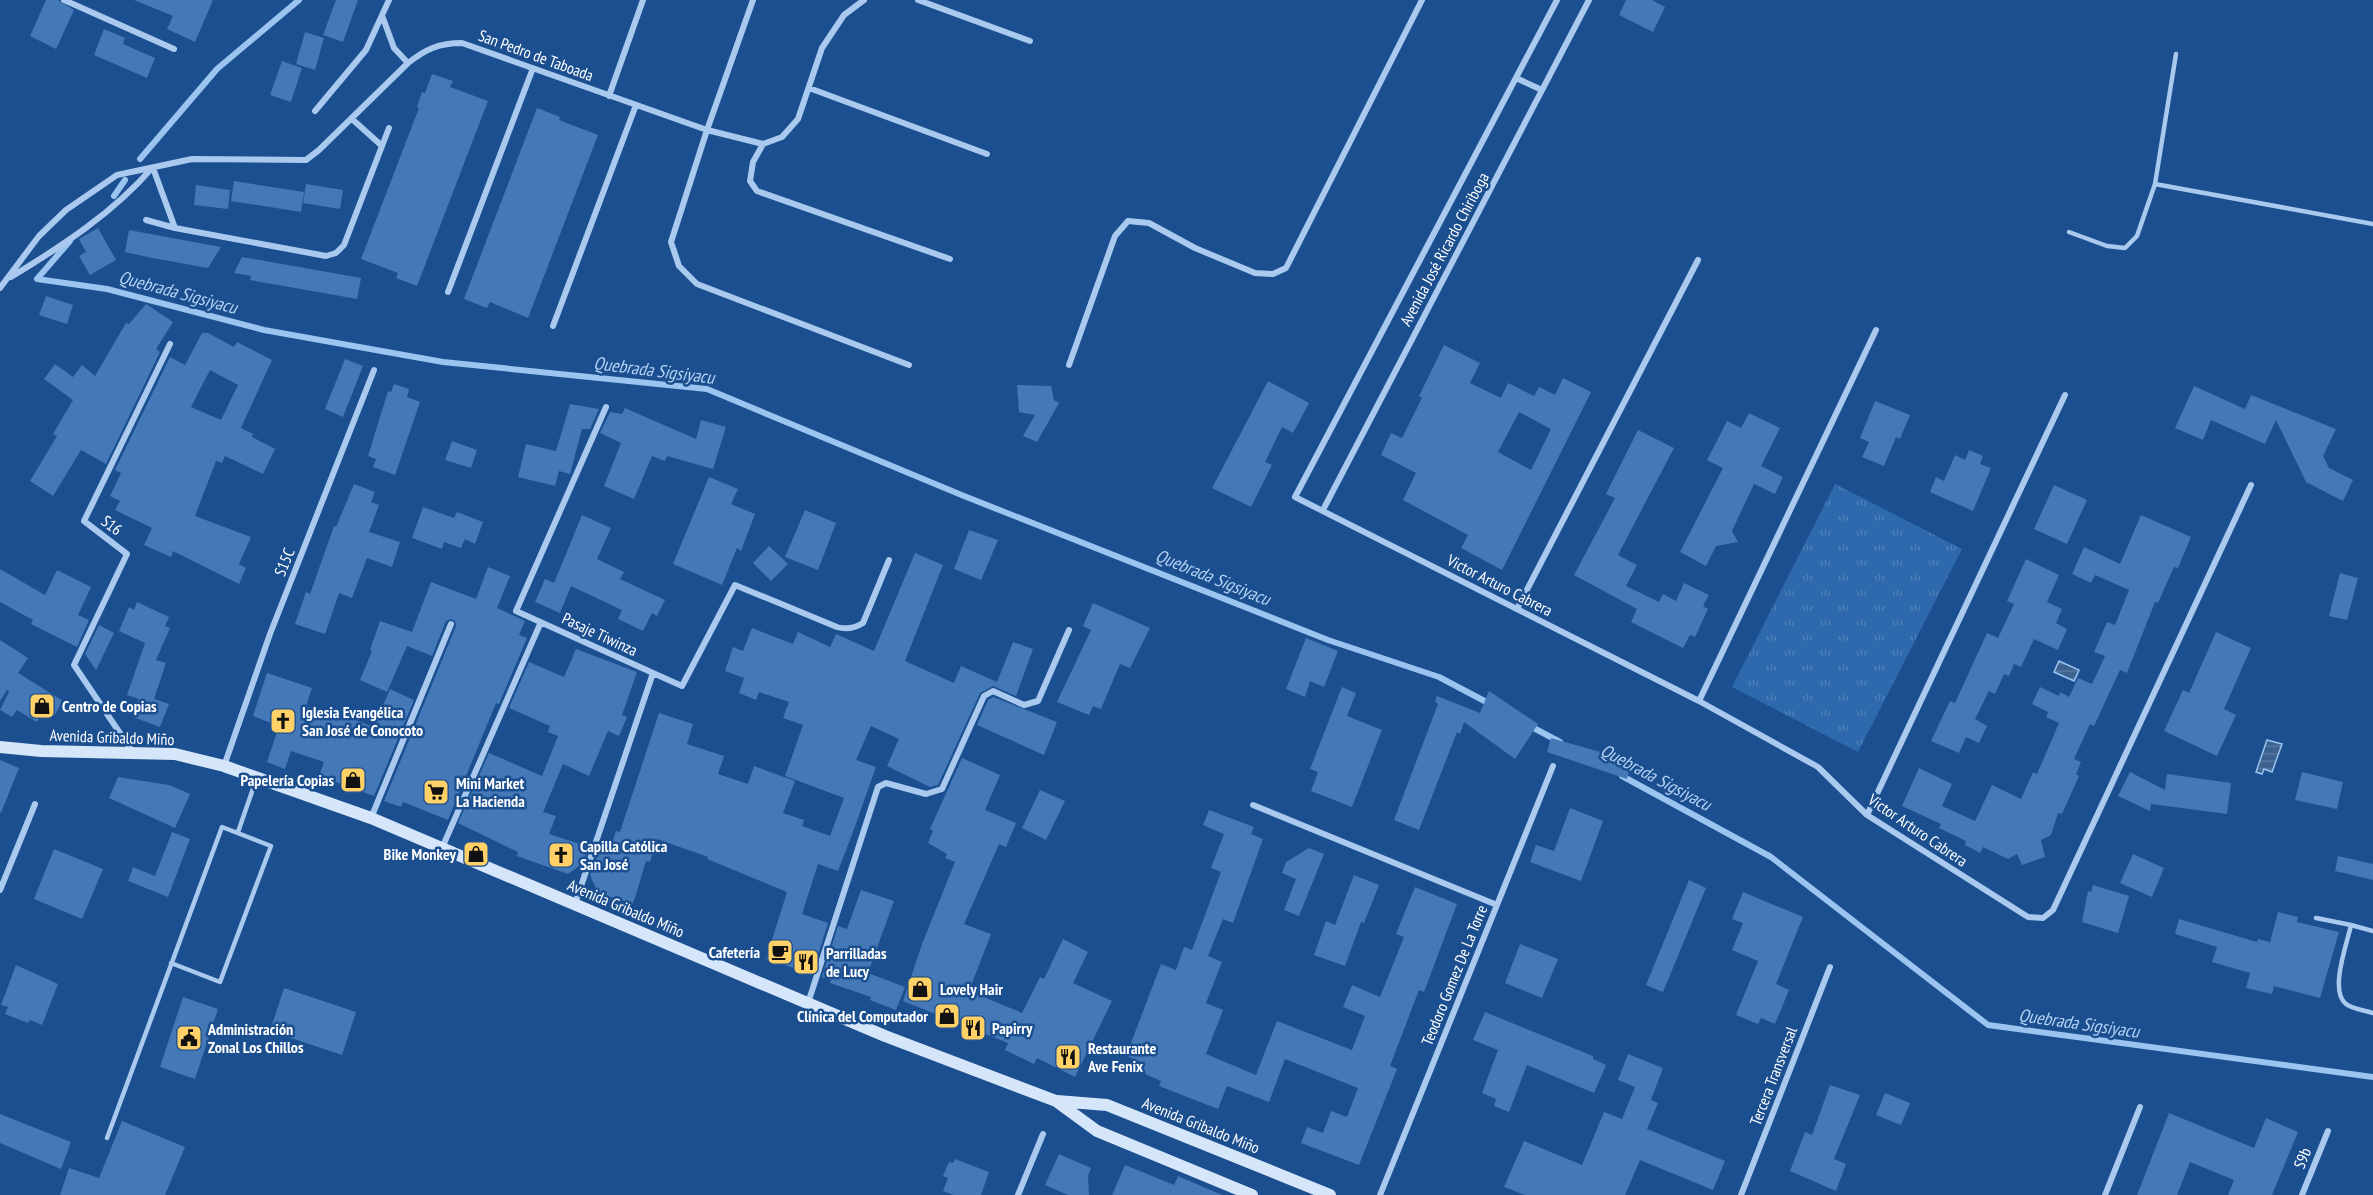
<svg xmlns="http://www.w3.org/2000/svg" width="2373" height="1195" font-family="'PT Sans Narrow',sans-serif">
<defs>
<pattern id="grass-tufts" width="24" height="20" patternUnits="userSpaceOnUse" patternTransform="scale(1.5)"><rect width="24" height="20" fill="#2e69ad"/><path d="M3 7l-1-3M5 7V3M7 7l1-3M15 17l-1-3M17 17v-4M19 17l1-3" fill="none" stroke="#4d80b9"/></pattern>
<pattern id="water-rules" width="6" height="5" patternUnits="userSpaceOnUse" patternTransform="scale(1.5)"><rect width="6" height="5" fill="#3c6290"/><path d="M0 2.5h6" fill="none" stroke="#597aa1"/></pattern>
</defs>
<rect width="100%" height="100%" fill="#1b4f8f"/>
<!-- grass -->
<path fill="url(#grass-tufts)" d="M1835 484 1962 549 1858 752 1732 687Z"/>
<!-- water -->
<path fill="url(#water-rules)" stroke="#9cc4f0" stroke-width="1.5" d="M2059 661 2079 670 2074 681 2054 672Z
M2267 740 2282 744 2272 772 2264 769 2262 774 2256 772Z"/>
<g fill="none" stroke-linecap="round" stroke-linejoin="round">
<!-- stream -->
<path stroke="#9cc4f0" stroke-width="6" d="M140 159 217 69 299 0
M114 196 125 180
M70 241 37 279 107 289 264 330 443 362 707 389 964 496 1328 640 1439 677 1492 705
M1530 726 1560 742
M1622 776 1771 857 1988 1025 2373 1077"/>
</g>
<!-- building -->
<path fill="#4478b7" fill-rule="evenodd" d="M46 0H58L74 10 56 49 30 36Z
M134 0H213L195 42 167 29 173 16Z
M336 0H358L343 42 323 35Z
M1626 0H1652L1665 7 1653 32 1619 15Z
M104 29 125 38 123 44 155 58 147 78 94 55Z
M305 32 324 38 315 70 296 64Z
M282 61 302 68 291 102 270 95Z
M432 74 453 81 450 87 488 101 417 286 396 278 398 273 361 259 419 108 417 107 422 92 425 93Z
M537 108 560 117 559 120 598 135 528 318 490 302 487 308 464 299Z
M234 181 304 192 301 212 231 201Z
M306 184 343 190 340 209 303 203Z
M196 185 230 190 228 209 194 205Z
M98 228 116 260 90 275 79 256 86 252 79 239Z
M129 230 183 240 221 247 208 268 147 257 125 252Z
M242 257 361 278 357 299 250 280 251 276 234 273Z
M46 296 73 305 67 324 39 315Z
M146 304 173 322 156 349 160 352 106 464 81 450 53 496 30 481 57 436 53 434 73 400 44 379 55 364 73 377 82 365 95 376 126 323 129 324Z
M202 333H208L234 347 237 342 272 360 241 428 253 434 252 437 275 449 263 474 225 456 222 463 216 461 195 516 251 537 239 564 246 568 239 584 173 551 171 557 144 545 152 528 115 510 120 501 110 496 121 473 115 470 170 357 185 365ZM210 370 238 385 221 420 191 407Z
M1444 345 1480 363 1470 383 1501 398 1508 383 1534 396 1539 387 1555 395 1563 378 1591 392 1502 570 1461 548 1468 535 1403 500 1416 473 1381 455 1391 433 1402 438 1422 398 1419 396ZM1519 412 1551 429 1531 470 1498 452Z
M345 359 363 366 343 417 325 409Z
M1268 381 1309 403 1293 433 1282 427 1265 462 1272 465 1251 507 1212 488Z
M394 384 409 389 407 397 420 402 395 475 373 467 376 459 368 456 388 391 391 392Z
M1017 385 1051 386 1054 400 1059 403 1037 442 1023 436 1035 415 1019 412Z
M2194 386 2245 409 2251 395 2336 429 2323 456 2329 468 2353 480 2343 501 2306 482 2276 420 2265 444 2211 420 2203 440 2175 428Z
M1875 401 1910 415 1900 439 1896 437 1884 466 1862 457 1869 442 1860 438Z
M570 404 599 409 590 429H582L570 474 559 471 555 486 518 477 526 444 556 451Z
M625 408 696 439 701 420 726 427 713 469 667 456 665 461 652 456 634 499 604 486 621 443 600 433 610 412 622 414Z
M1749 413 1780 428 1761 466 1783 477 1775 494 1754 484 1732 531 1738 542 1716 546 1706 566 1680 552 1723 468 1707 460 1727 421 1741 428Z
M1638 430 1674 448 1618 555 1637 565 1626 586 1659 602 1663 594 1676 601 1684 583 1709 595 1703 606 1708 609 1695 637 1690 635 1683 648 1631 622 1637 609 1574 575 1615 498 1606 494Z
M452 441 477 450 471 468 445 460Z
M1969 450 1983 456 1980 464 1991 468 1973 511 1930 492 1936 477 1944 481 1955 455 1965 460Z
M709 477 738 489 731 504 755 514 741 551 737 548 722 585 673 564Z
M354 484 375 492 371 502 379 505 369 532 400 542 392 567 367 558 352 598 339 593 325 634 295 624 306 592 310 594 334 526 336 527Z
M2054 485 2087 500 2067 544 2034 529Z
M423 507 454 518 457 512 483 522 475 544 465 539 461 548 444 542 442 549 412 538Z
M805 510 836 523 818 570 785 557Z
M582 515 611 528 597 559 624 572 620 579 665 600 657 616 652 613 643 631 618 619 622 610 571 586 560 613 535 602 545 579 554 583Z
M2141 515 2191 537 2178 568 2174 567 2158 603 2155 602 2127 673 2120 670 2094 726 2090 724 2074 759 2081 762 2076 774 2079 776 2062 814 2058 813 2051 835 2041 840 2045 857 2022 865 2017 854 2008 859 1983 847 1980 853 1965 845 1966 841 1939 828 1941 824 1902 806 1919 768 1952 784 1942 806 1975 821 1992 785 2021 799 2033 772 2037 774 2059 723 2046 717 2048 712 2032 704 2040 687 2059 696 2060 692 2069 697 2078 678 2092 684 2105 656 2094 652 2107 622 2115 625 2129 590 2095 575 2091 583 2072 574 2084 547 2120 564Z
M969 530 998 540 981 580 954 569Z
M769 546 788 564 771 581 753 563Z
M915 553 943 565 905 661 954 683 961 666 997 682 1013 642 1033 649 1016 696 993 686 980 693 938 785 930 787 887 766 899 739 871 726 856 760 876 767 853 832 838 871 818 864 802 914 828 923 812 974 766 959 787 892 707 859 708 857 657 839 650 862 646 861 633 904 598 893 590 875 599 851 608 854 616 831 620 832 659 713 693 724 687 744 724 756 718 774 748 784 754 766 795 781 783 813 804 820 802 826 830 836 844 798 785 776 803 725 783 718 789 702 759 692 756 700 739 693 744 678 725 671 733 647 743 651 752 628 793 644 798 632 830 647 836 634 874 651Z
M2026 559 2059 575 2047 602 2062 609 2056 623 2067 629 2058 650 2034 639 2021 667 2014 664 2009 676 2004 674 1995 694 1989 691 1975 719 1987 726 1979 743 1966 737 1959 753 1931 741 1950 701 1955 703 1987 633 1998 638 2014 604 2007 601Z
M488 567 510 576 497 608 525 621 519 635 527 638 499 704 496 703 448 820 403 802 401 807 384 801 456 626 455 621 451 619 446 621 432 656 407 646 387 692 360 680 372 651 370 650 380 621 412 632 431 582 476 599Z
M0 569 45 595 57 570 91 587 78 615 89 620 77 647 31 624 33 620 0 602Z
M2340 573 2358 578 2347 620 2329 616Z
M137 602 169 617 165 626 170 628 156 660 166 663 154 699 169 704 160 727 133 717 139 699 127 695 145 643 119 631 129 607 134 610Z
M1093 603 1150 628 1130 668 1120 664 1101 709 1093 706 1089 715 1057 702 1091 630 1083 626Z
M99 625 114 633 96 670 85 654Z
M2216 632 2251 648 2224 709 2236 715 2217 756 2164 731 2183 690 2189 693Z
M1306 638 1338 651 1324 687 1310 681 1305 697 1286 689Z
M0 640 28 658 18 673 63 701 54 716 42 713 37 722 17 710 12 717 0 710 9 692 7 690 0 701Z
M576 649 637 672 622 715 627 717 619 736 608 731 589 776 563 764 543 812 556 816 549 834 589 847 583 863 568 874 517 856 518 852 458 823 489 753 542 776 558 736 548 732 550 726 509 708 529 662 564 677Z
M267 673 312 688 306 706 340 719 341 715 374 727 390 689 414 700 374 796 319 776 324 762 291 751 285 769 267 762 279 726 253 716Z
M1342 687 1356 693 1347 716 1382 730 1352 807 1311 791 1318 772 1310 769Z
M1489 691 1538 724 1515 759 1464 722 1460 734 1457 732 1419 830 1394 820 1438 704 1435 701 1437 696 1480 713Z
M993 697 1057 722 1044 755 977 725 988 700Z
M1551 738 1632 761 1627 779 1547 752Z
M962 758 1000 775 985 810 1016 823 1006 847 999 844 964 924 991 934 969 991 1022 1013 1040 977 1044 979 1063 939 1088 952 1073 983 1112 1001 1075 1077 1037 1058 1034 1064 1005 1050 1008 1043 903 1001 922 944 955 862 945 858 947 854 928 843 933 831 930 829Z
M0 760 19 768 1 813 0 812Z
M2130 772 2165 790 2167 774 2231 783 2227 814 2151 804 2150 811 2118 796Z
M2302 772 2343 782 2337 809 2295 800Z
M118 777 169 785 190 794 175 828 109 798Z
M1040 790 1065 801 1046 840 1022 828Z
M1570 808 1603 821 1581 881 1530 862 1536 845 1554 851Z
M1209 810 1254 827 1251 834 1263 839 1233 923 1223 919 1208 956 1222 962 1206 1003 1223 1010 1206 1054 1256 1075 1277 1021 1352 1050 1365 1016 1343 1007 1352 985 1380 997 1404 937 1396 934 1415 887 1457 904 1424 992 1419 990 1390 1066 1397 1069 1359 1165 1301 1143 1307 1127 1323 1133 1331 1111 1347 1117 1358 1088 1285 1059 1269 1102 1227 1086 1218 1109 1159 1086 1161 1081 1138 1071 1141 1062 1126 1056 1161 964 1176 970 1184 947 1192 950 1221 872 1211 868 1224 834 1203 825Z
M172 832 190 839 168 897 128 881 133 867 155 876Z
M1309 848 1324 854 1299 916 1284 910 1296 879 1282 873 1286 862Z
M54 849 103 869 82 919 34 899Z
M2133 854 2164 868 2152 897 2120 883Z
M2338 856 2373 864V880L2335 871Z
M1354 875 1379 885 1364 923 1361 922 1345 966 1314 955 1326 921 1335 925Z
M1689 880 1706 888 1663 992 1646 985Z
M2093 885 2129 896 2118 933 2082 922 2088 891 2091 892Z
M861 890 894 901 868 973 905 987 896 1010 870 1000 871 997 830 983 831 980 822 977 838 926 847 929Z
M1743 892 1803 917 1776 984 1789 990 1775 1024 1761 1018 1758 1024 1736 1015 1758 961 1732 950 1743 923 1732 919Z
M2278 912 2298 917 2297 922 2339 932 2320 998 2274 986 2272 994 2246 988 2250 973 2212 962 2217 947 2175 934 2179 919 2257 942 2258 939 2270 942Z
M1520 944 1558 959 1542 998 1505 983Z
M16 965 58 984 42 1025 30 1020 28 1023 5 1014 8 1007 1 1005Z
M284 988 356 1012 342 1055 270 1031Z
M183 997 218 1009 195 1079 160 1067Z
M1485 1012 1593 1056V1059L1606 1065 1594 1093 1527 1065 1509 1112 1494 1106 1496 1099 1482 1093 1498 1050 1473 1040Z
M1628 1054 1663 1068 1651 1100 1658 1103 1647 1129 1725 1161 1713 1190 1640 1160 1625 1195H1525L1504 1187 1524 1141 1582 1165 1604 1112 1622 1119 1635 1087 1618 1080Z
M1830 1085 1860 1095 1834 1159 1846 1164 1836 1191 1790 1171 1805 1132 1812 1135Z
M1885 1093 1910 1103 1901 1125 1876 1115Z
M2169 1113 2254 1148 2266 1118 2298 1132 2272 1195H2228L2234 1180 2190 1162 2177 1195H2137Z
M0 1114 71 1142 61 1169 0 1143Z
M122 1121 185 1147 165 1195H60L69 1168 99 1178Z
M1059 1154 1091 1168 1088 1176 1089 1195H1068L1045 1185Z
M955 1159 989 1172 981 1195H953L943 1191 948 1178 943 1176 949 1162 953 1163Z
M1125 1165 1174 1185 1178 1176 1222 1195H1112Z"/>
<g fill="none" stroke-linecap="round" stroke-linejoin="round">
<!-- lane -->
<path stroke="#a9c9ee" stroke-width="4.5" d="M2176 54 2155 184 2373 224
M2069 232 2107 246 2125 248 2137 236 2155 184
M238 832 256 780
M2316 918 2351 925
M2373 931 2351 925C2347 944 2329 991 2346 1004 2352 1009 2364 1010 2373 1013
M107 1138 222 827 271 846 220 982 171 963"/>
<!-- street -->
<path stroke="#a9c9ee" stroke-width="6" d="M64 0 174 49
M753 0 707 130 671 242 679 266 697 284 909 365
M918 0 1030 41
M1557 0 1295 497 1699 701 1818 767 1867 815 2028 917 2043 918 2053 910 2251 485
M383 18 394 48 408 63
M1516 78 1542 90
M809 88 987 154
M609 96 643 0
M315 111 366 50 389 0
M352 119 382 146 389 128
M763 144 753 162 750 181 757 191 950 259
M153 168 175 228
M146 220 175 228 326 256 336 253 344 245 382 146
M11 277C62 246 113 213 152 168
M0 288 39 236 66 210 117 175 192 159 306 160 319 150 408 63C426 49 439 43 462 43L707 130 763 144 782 137 798 119 822 48 844 15 864 0
M448 292 533 68
M553 326 636 105
M1069 365 1115 236 1128 221 1149 223 1195 248 1255 273 1273 274 1286 268 1422 0
M1323 510 1589 0
M1517 609 1698 260
M653 673 682 686 735 585 837 627C847 630 855 628 863 623L889 560
M1699 701 1876 330
M132 751 74 665 127 554 84 521 170 344
M224 766 270 634 374 370
M1253 805 1497 905
M1867 815 2065 395
M371 818 451 624
M442 848 541 622
M0 890 35 804
M575 904 653 673 516 611 606 407
M808 1003 878 787 886 783 926 794 942 789 984 696 993 691 1024 705 1038 701 1069 630
M1018 1195 1043 1134
M1380 1195 1553 766
M1741 1195 1830 967
M2105 1195 2140 1107
M2302 1195 2328 1131"/>
<!-- secondary -->
<path stroke="#d6e6fa" stroke-width="12" d="M0 747 41 751 175 754 224 766 371 818 885 1036 1056 1101 1097 1131 1252 1195
M1057 1101 1107 1105 1330 1195"/>
</g>
<!-- icons -->
<defs>
<g id="shop-square" transform="scale(1.35)"><rect x="-9" y="-9" width="18" height="18" rx="4" fill="#ffd166" stroke="#1b4f8f"/><path d="M-5-2.5h2.3a2.7 3.5 0 0 1 5.4 0H5L5.5 6h-11ZM-1.5-2.5h3a1.5 2.3 0 0 0-3 0Z" fill="#111"/></g>
<g id="church-square" transform="scale(1.35)"><rect x="-9" y="-9" width="18" height="18" rx="4" fill="#ffd166" stroke="#1b4f8f"/><path d="M-1.2-6h2.4v3.5h3.3v2.4h-3.3V6h-2.4V-.1h-3.3v-2.4h3.3Z" fill="#111"/></g>
<g id="supermarket-square" transform="scale(1.35)"><rect x="-9" y="-9" width="18" height="18" rx="4" fill="#ffd166" stroke="#1b4f8f"/><path d="M-6-5.5h2.5l.6 2H6L4.5 2H-2.5L-4.4-4H-6ZM-1.5 3.2a1.3 1.3 0 1 0 .1 0ZM3 3.2a1.3 1.3 0 1 0 .1 0Z" fill="#111"/></g>
<g id="cafe-square" transform="scale(1.35)"><rect x="-9" y="-9" width="18" height="18" rx="4" fill="#ffd166" stroke="#1b4f8f"/><path d="M-5.5-4.5H6V0H3Q3 3.5 0 3.5H-2.5Q-5.5 3.5-5.5 0ZM3-3.2v2h1.7v-2ZM-6 4.5H4V6H-6Z" fill="#111"/></g>
<g id="restaurant-square" transform="scale(1.35)"><rect x="-9" y="-9" width="18" height="18" rx="4" fill="#ffd166" stroke="#1b4f8f"/><path d="M-5-6h1v4h1v-4h1v4h1v-4h1v5L-1.5 .5V6h-2V.5L-5-1ZM5-6V6H3V1.5H1.5Q1.5-4 5-6Z" fill="#111"/></g>
<g id="civic-square" transform="scale(1.35)"><rect x="-9" y="-9" width="18" height="18" rx="4" fill="#ffd166" stroke="#1b4f8f"/><path d="M-.6-6.5H3V-4.5H.6V-3L4-1V1h2V6H-6V1h2V-1L-.6-3ZM-1.2 2.5V6h2.4V2.5Z" fill="#111"/></g>
</defs>
<g fill-rule="evenodd">
<use href="#shop-square" x="42" y="706"/>
<use href="#church-square" x="283" y="721"/>
<use href="#shop-square" x="353" y="780"/>
<use href="#supermarket-square" x="436" y="792"/>
<use href="#shop-square" x="476" y="854"/>
<use href="#church-square" x="561" y="855"/>
<use href="#cafe-square" x="780" y="952"/>
<use href="#restaurant-square" x="806" y="962"/>
<use href="#shop-square" x="920" y="989"/>
<use href="#shop-square" x="947" y="1016"/>
<use href="#restaurant-square" x="973" y="1028"/>
<use href="#civic-square" x="189" y="1038"/>
<use href="#restaurant-square" x="1068" y="1057"/>
</g>
<g text-anchor="middle" dominant-baseline="central" stroke-width="5" stroke-linejoin="round" paint-order="stroke">
<!-- street labels -->
<g font-size="16" fill="#fff" stroke="#1b4f8f">
<text transform="translate(536 55) rotate(20)">San Pedro de Taboada</text>
<text transform="translate(1444 249) rotate(-62)">Avenida José Ricardo Chiriboga</text>
<text transform="translate(112 525) rotate(37)">S16</text>
<text transform="translate(284 562) rotate(-68)">S15C</text>
<text transform="translate(1500 585) rotate(27)">Victor Arturo Cabrera</text>
<text transform="translate(600 634) rotate(25)">Pasaje Tiwinza</text>
<text transform="translate(112 737) rotate(2)">Avenida Gribaldo Miño</text>
<text transform="translate(1918 830) rotate(34)">Victor Arturo Cabrera</text>
<text transform="translate(626 908) rotate(23)">Avenida Gribaldo Miño</text>
<text transform="translate(1454 975) rotate(-68)">Teodoro Gomez De La Torre</text>
<text transform="translate(1773 1076) rotate(-69)">Tercera Transversal</text>
<text transform="translate(1201 1125) rotate(22)">Avenida Gribaldo Miño</text>
<text transform="translate(2302 1158) rotate(-68)">S9b</text>
</g>
<!-- poi labels -->
<g font-size="16" font-weight="bold" fill="#fff" stroke="#1b4f8f" text-anchor="start">
<text x="62" y="706">Centro de Copias</text>
<text x="302" y="712">Iglesia Evangélica<tspan x="302" dy="18">San José de Conocoto</tspan></text>
<text x="334" y="780" text-anchor="end">Papelería Copias</text>
<text x="456" y="783">Mini Market<tspan x="456" dy="18">La Hacienda</tspan></text>
<text x="580" y="846">Capilla Católica<tspan x="580" dy="18">San José</tspan></text>
<text x="456" y="854" text-anchor="end">Bike Monkey</text>
<text x="760" y="952" text-anchor="end">Cafetería</text>
<text x="826" y="953">Parrilladas<tspan x="826" dy="18">de Lucy</tspan></text>
<text x="940" y="989">Lovely Hair</text>
<text x="928" y="1016" text-anchor="end">Clínica del Computador</text>
<text x="992" y="1028">Papirry</text>
<text x="208" y="1029">Administración<tspan x="208" dy="18">Zonal Los Chillos</tspan></text>
<text x="1088" y="1048">Restaurante<tspan x="1088" dy="18">Ave Fenix</tspan></text>
</g>
<!-- water labels -->
<g font-size="18" font-style="italic" fill="#b5d3f5" stroke="#1b4f8f">
<text transform="translate(178 292) rotate(15)">Quebrada Sigsiyacu</text>
<text transform="translate(654 370) rotate(7)">Quebrada Sigsiyacu</text>
<text transform="translate(1213 577) rotate(22)">Quebrada Sigsiyacu</text>
<text transform="translate(1656 777) rotate(28)">Quebrada Sigsiyacu</text>
<text transform="translate(2079 1023) rotate(8)">Quebrada Sigsiyacu</text>
</g>
</g>
</svg>
